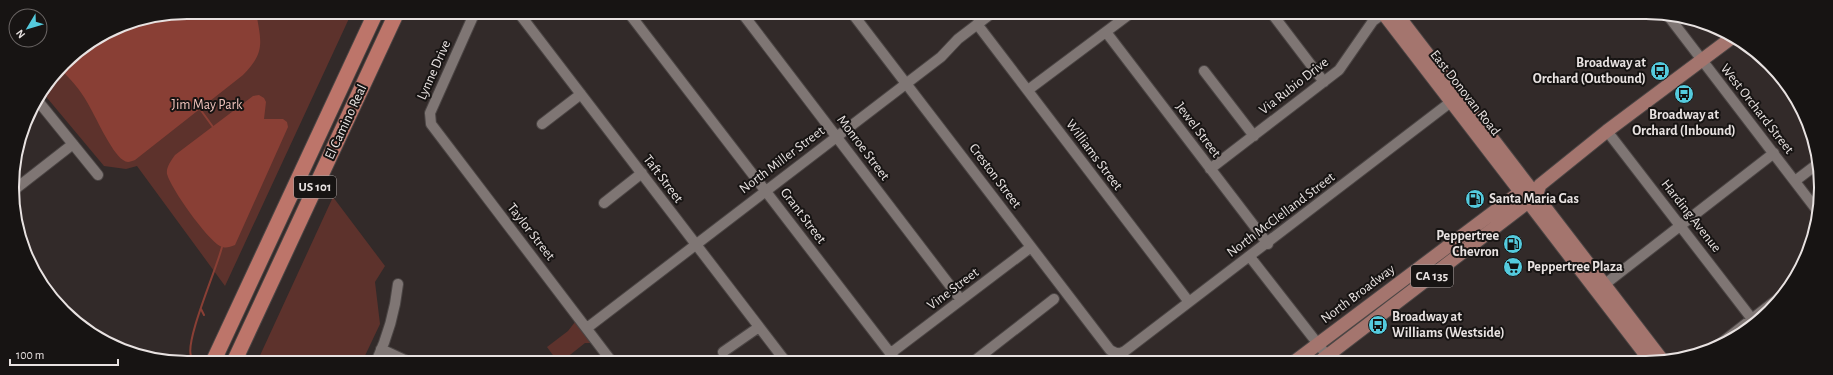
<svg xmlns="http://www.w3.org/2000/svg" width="1833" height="375" font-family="'Alegreya Sans',sans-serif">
<rect width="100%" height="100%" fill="#322a29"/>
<!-- green -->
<path fill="#5d322c" d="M188 12H352L225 286 137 166 126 169 104 166 43 93 64 63 121 25Z
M333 197 385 266 375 282 380 324 362 362H257Z
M575 322 591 343H585L561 362H558L547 347 568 331Z"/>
<!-- water -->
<path fill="#893f35" d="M188 12H256C261 41 266 52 243 75L135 160C130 162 127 163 123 160 111 152 95 115 87 102 81 91 70 78 60 69L64 63 121 25Z
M259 95 264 98 266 102 264 119H283L287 122 288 127 235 245C229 247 226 249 220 246 207 239 171 189 167 174 166 167 171 161 175 155L253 96Z"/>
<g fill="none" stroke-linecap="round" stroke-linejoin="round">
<!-- stream -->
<path stroke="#893f35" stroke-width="2" d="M200 109 213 127
M201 309 204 315
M194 362C193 360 191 358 191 356 185 340 217 268 222 247"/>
<!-- minor casing -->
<g stroke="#4b4544" stroke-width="12">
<path id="minor" d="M475 12 430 113 431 124 612 362
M518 12 786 362
M628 12 897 362
M742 13 961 300
M852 13 1110 350 1118 354 1125 351 1456 98
M1666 13 1819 213
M1273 15 1324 82
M977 24 1189 302
M1106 32 1268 244
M1204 71 1254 136
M1028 90 1131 13
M38 101 98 175
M542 124 581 94
M1607 131 1752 319
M1210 169 1339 70 1373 21 1384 13
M1795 181 1816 165
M14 190 73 144
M604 203 642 173
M1250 257 1332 362
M1600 288 1774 153
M587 328 941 57 958 39 992 13
M381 349 409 362
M1712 350 1779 298
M723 352 759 327
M891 353 1031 247
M376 362C388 336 395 312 398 284
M973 362 1054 299"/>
</g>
<!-- major casing -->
<g stroke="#4b4544" stroke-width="15">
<path id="major" d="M1383 13 1652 363
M1396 13 1663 361
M1294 362 1527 187
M1319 362 1536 196 1540 185 1607 131 1734 36"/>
</g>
<!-- highway casing -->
<g stroke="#4b4544" stroke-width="17">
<path id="highway" d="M213 362 376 12
M234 362 397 12"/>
</g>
<!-- minor -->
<use href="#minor" stroke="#7f7674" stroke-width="10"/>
<!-- major -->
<use href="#major" stroke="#a4756e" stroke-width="13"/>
<!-- highway -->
<use href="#highway" stroke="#bd756a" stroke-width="15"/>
</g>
<!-- icons -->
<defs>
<g id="bus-disc" transform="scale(1)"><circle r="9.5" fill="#54cadd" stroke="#171413"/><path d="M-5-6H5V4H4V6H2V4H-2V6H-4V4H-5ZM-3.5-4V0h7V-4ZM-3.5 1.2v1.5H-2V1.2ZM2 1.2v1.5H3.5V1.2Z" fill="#111"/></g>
<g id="fuel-disc" transform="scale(1)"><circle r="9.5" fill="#54cadd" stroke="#171413"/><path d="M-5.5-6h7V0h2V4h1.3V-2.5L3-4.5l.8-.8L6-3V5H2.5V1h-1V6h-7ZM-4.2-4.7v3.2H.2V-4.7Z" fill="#111"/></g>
<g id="supermarket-disc" transform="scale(1)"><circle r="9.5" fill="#54cadd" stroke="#171413"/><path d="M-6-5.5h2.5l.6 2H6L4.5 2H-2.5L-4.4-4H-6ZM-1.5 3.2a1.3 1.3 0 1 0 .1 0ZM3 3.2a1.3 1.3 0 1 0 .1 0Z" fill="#111"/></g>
</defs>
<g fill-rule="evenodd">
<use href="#bus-disc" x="1660" y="71"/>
<use href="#bus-disc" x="1684" y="94"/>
<use href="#fuel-disc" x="1475" y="199"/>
<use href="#fuel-disc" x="1513" y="244"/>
<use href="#supermarket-disc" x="1513" y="267"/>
<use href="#bus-disc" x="1378" y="325"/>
</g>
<g text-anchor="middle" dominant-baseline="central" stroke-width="4" stroke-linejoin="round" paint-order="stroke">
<!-- shield labels -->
<g fill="#171413" stroke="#a9a4a3" stroke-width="1">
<rect x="294" y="176" width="42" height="22" rx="3"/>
<rect x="1411" y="265" width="42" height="22" rx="3"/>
</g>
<g font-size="13" font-weight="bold" fill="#e8e2e1">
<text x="315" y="187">US 101</text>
<text x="1432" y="276">CA 135</text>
</g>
<!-- poi labels -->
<g font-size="14" font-weight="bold" fill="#e8e2e1" stroke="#171413" text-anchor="start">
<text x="1646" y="63" text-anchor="end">Broadway at<tspan x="1646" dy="16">Orchard (Outbound)</tspan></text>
<text x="1684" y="115" text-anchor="middle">Broadway at<tspan x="1684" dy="16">Orchard (Inbound)</tspan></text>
<text x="1489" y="199">Santa Maria Gas</text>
<text x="1499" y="236" text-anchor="end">Peppertree<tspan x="1499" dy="16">Chevron</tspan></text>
<text x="1527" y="267">Peppertree Plaza</text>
<text x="1392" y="317">Broadway at<tspan x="1392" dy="16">Williams (Westside)</tspan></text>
</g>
<!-- street labels -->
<g font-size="14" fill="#e8e2e1" stroke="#171413">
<text transform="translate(434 70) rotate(-66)">Lynne Drive</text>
<text transform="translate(1294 86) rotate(-38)">Via Rubio Drive</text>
<text transform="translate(1465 93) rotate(52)">East Donovan Road</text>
<text transform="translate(1757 109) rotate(52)">West Orchard Street</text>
<text transform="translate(346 122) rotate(-65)">El Camino Real</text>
<text transform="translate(1198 130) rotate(53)">Jewel Street</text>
<text transform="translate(863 148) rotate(53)">Monroe Street</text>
<text transform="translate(1094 155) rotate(53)">Williams Street</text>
<text transform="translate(782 160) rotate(-37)">North Miller Street</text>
<text transform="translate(995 176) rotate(53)">Creston Street</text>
<text transform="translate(663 179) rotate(53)">Taft Street</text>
<text transform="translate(1281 215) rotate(-37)">North McClelland Street</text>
<text transform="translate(803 216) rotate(53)">Grant Street</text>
<text transform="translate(1691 216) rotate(52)">Harding Avenue</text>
<text transform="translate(531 232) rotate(52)">Taylor Street</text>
<text transform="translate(953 289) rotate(-37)">Vine Street</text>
<text transform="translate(1358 294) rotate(-37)">North Broadway</text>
</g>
<!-- park labels -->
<g font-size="14" fill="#f1c4bc" stroke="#171413">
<text x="207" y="105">Jim May Park</text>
</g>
</g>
<!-- crop -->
<path d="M0 0H1833V375H0ZM187 19H1646A168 168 0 0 1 1814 187V188A168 168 0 0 1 1646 356H187A168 168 0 0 1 19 188V187A168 168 0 0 1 187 19Z" fill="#171413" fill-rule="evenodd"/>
<path fill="none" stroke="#e8e2e1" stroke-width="2" d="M187 19H1646A168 168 0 0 1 1814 187V188A168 168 0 0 1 1646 356H187A168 168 0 0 1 19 188V187A168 168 0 0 1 187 19Z"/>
<!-- north arrow -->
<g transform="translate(28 28) rotate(232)"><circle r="19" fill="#171413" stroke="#6b6665"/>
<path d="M0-3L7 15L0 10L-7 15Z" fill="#54cadd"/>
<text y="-6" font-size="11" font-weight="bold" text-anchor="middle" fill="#e8e2e1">N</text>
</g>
<!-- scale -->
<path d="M10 359v6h108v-6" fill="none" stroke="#e8e2e1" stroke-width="2"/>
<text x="16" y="359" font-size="12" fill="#e8e2e1" stroke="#171413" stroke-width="3" paint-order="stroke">100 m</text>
</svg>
